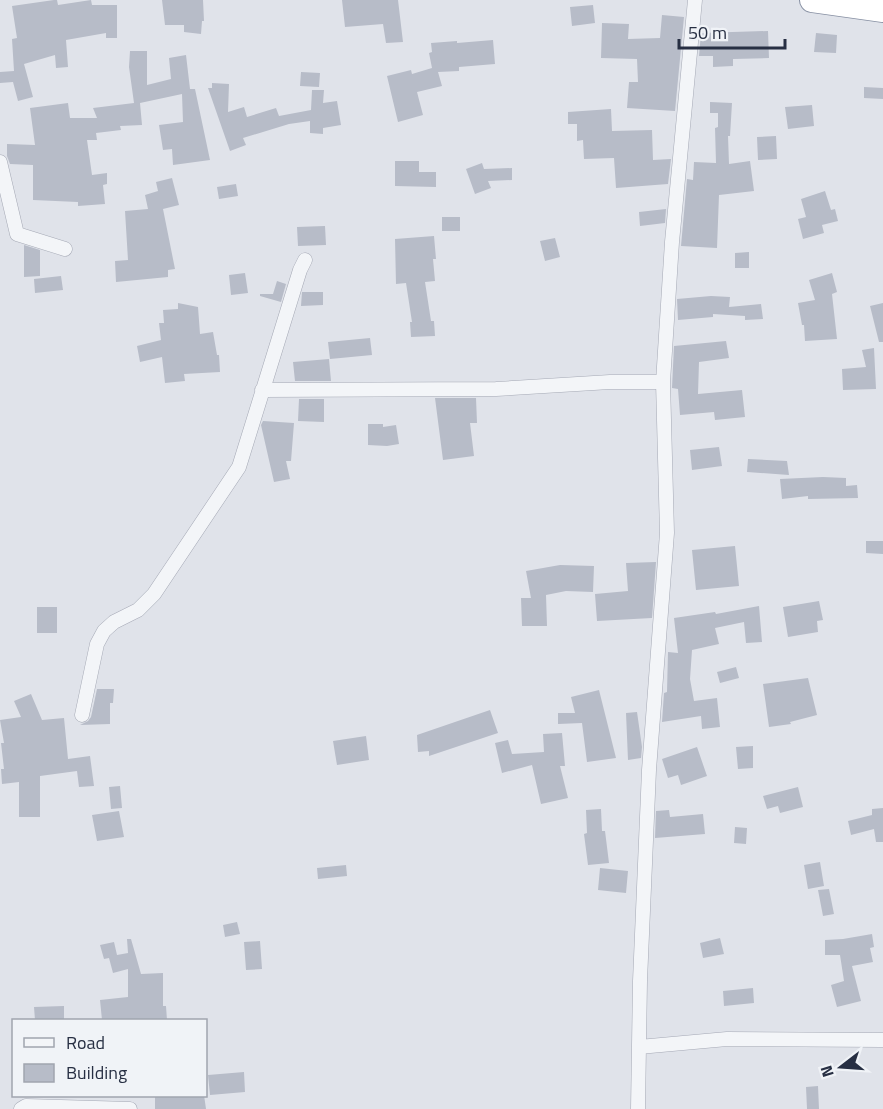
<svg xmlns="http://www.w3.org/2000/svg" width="883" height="1109" font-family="'Titillium Web',sans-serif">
<rect width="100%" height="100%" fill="#e0e3ea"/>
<!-- building -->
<path fill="#b7bcc8" d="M54 0H57L58 5 91 0 92 5H117V38H106V33L66 40 68 67 56 68 55 55 24 64 33 97 18 101 13 82 0 83V72L14 71 12 39 17 38 12 6Z
M162 0H203L204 21H202L201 34 184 32V25H165Z
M342 0H398L403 42 386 43 383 24 345 27Z
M593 5 595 23 572 26 570 7Z
M662 15 684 17 675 111 627 108 629 82H638L637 59 601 58 602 23 629 24 628 39 660 38Z
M768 31 769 58 733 59V66L713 67V56H699L701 33Z
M816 33 837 35 836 53 814 52Z
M493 40 495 64 459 67V71L438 72 442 86 417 92 423 115 398 122 387 76 411 70 412 74 432 68 429 53 432 52 431 43 457 41V43Z
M130 51H147V85L171 79 169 58 186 55 190 89H195L210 160 173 165 172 149 163 150 159 125 183 122 182 94 140 103 142 125 120 126 121 130 96 133 97 140H87L92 175 107 173V184L103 185 105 204 78 206V202L33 200V165L10 164 7 156V144L35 145 30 108 68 103 70 118H97L93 108 134 103 129 67Z
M301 72 320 73 319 87 300 86Z
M212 83 229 84 228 112 244 107 247 117 276 108 279 116 311 110 312 90H324L323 103 337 101 341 125 323 128V134L310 133V121L289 124 243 138 246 145 230 151 208 88H212Z
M864 87 883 88V99L864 98Z
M710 102 732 103 730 136H728L729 164 750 161 754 191 719 195 717 248 681 246 687 179 693 180 694 162 716 163 715 128 718 127V113H710Z
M812 105 814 126 788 129 785 107Z
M611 109 612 131 652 130 653 160 671 159 668 184 616 188 614 158 584 159 583 140 577 141V124H568V112Z
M776 136 777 159 758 160 757 137Z
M395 161H419V172H436V187L395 186Z
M482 163 484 169 512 168V180L488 181 491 188 475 194 466 169Z
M172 178 179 205 163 209 175 269 168 270V277L116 282 115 261 128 260 125 211 148 209 145 195 158 191 156 182Z
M236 184 238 196 219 199 217 187Z
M825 191 831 210 835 209 838 221 822 225 824 233 803 239 798 219 806 217 801 199Z
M666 209 665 223 640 226 639 212Z
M442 217H460V231H442Z
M325 226 326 245 298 246 297 227Z
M434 236 436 259H433L435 281 425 282 431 321H434L435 336 411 337 410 322H412L406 283 396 284 395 239Z
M555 238 560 257 545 261 540 241Z
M24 245 40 250V276L24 277Z
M749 252V268H735V253Z
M245 273 248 293 231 295 229 275Z
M832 273 837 292 832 294 837 339 805 341 804 325H802L798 303 815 300 809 280Z
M61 276 63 290 35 293 34 279Z
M277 281 286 284 281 302 260 296V294H273Z
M302 292H323V305L301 306Z
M711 296 730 297 729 307 761 304 763 319 745 320V316L713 314V317L678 320 677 299Z
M178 303 198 307 200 334 213 332 217 355H219L220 372 184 374 185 381 165 383 162 357 140 362 137 346 161 340 159 323H164L163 310 178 309Z
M883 303V342H879L870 306Z
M370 338 372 355 330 359 328 342Z
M726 341 729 358 699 362 698 394 742 390 745 417 715 420 714 412 680 415 678 389 672 388 674 346Z
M874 348 876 389 843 390 842 369 866 367 862 350Z
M329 359 331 381H295L293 362Z
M435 398H476L477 423H470L474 456 443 460Z
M299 399H324V422L298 421Z
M263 421 294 423 291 461H286L290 479 274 482 261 425Z
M368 424H383V427L396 425 399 444 387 446 368 445Z
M719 447 722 466 692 470 690 450Z
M748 459 787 461 789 475 747 472Z
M823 477 846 478V486L857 485 858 498 808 499V496L782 499 780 479Z
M866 541H883V554L866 553Z
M735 546 739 586 696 590 692 550Z
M656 562 652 618 597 621 595 594 628 591 626 563Z
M560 565 594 566 593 592 566 591 546 595 547 626H522L521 598H531L526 571Z
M819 601 823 620 817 621 818 632 788 637 783 607Z
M759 606 762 642 746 643 744 622 715 628 719 644 692 650 690 679 694 701 717 698 720 727 702 729 701 716 662 722 664 693 667 692 668 652 678 653 674 618 715 612 716 614Z
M37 607H57V633H37Z
M736 667 739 678 720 683 717 672Z
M808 678 817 715 790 722 791 724 769 727 763 684Z
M97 689H114L113 703H110V724L80 725 88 721 91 717Z
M599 690 616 758 587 762 582 723 558 724V713H575L571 697Z
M31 694 42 720 64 718 68 759 90 756 94 786 79 787 77 771 40 776V817H19V782L2 784 1 769H4L1 743H4L0 720 21 717 14 701Z
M490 710 498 733 429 756V751L418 752 417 735Z
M637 712 642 747 641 758 628 760 626 713Z
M562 733 565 766H560L568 798 541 804 532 765 502 773 495 743 508 740 512 754 544 752 543 734Z
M366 736 369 760 337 765 333 741Z
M753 746V768L738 769 736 747Z
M697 747 707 776 681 785 678 775 668 778 662 759Z
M120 786 122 808 111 809 109 787Z
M798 787 803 807 780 813 778 806 767 809 763 796Z
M883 808V842H876L874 829 851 835 848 821 872 815V809Z
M601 809 602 831H605L609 863 588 865 584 834 587 833 586 810Z
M669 810 670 817 703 814 705 834 655 838 656 811Z
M119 811 124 837 97 841 92 815Z
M735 827 747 828 746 844 734 843Z
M820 862 824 886 808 889 804 865Z
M346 865 347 876 318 879 317 868Z
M600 868 628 871 626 893 598 890Z
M829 889 834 914 823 916 818 890Z
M237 922 240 934 225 937 223 925Z
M872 934 874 947 870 948 873 962 852 966 861 1001 837 1007 831 985 844 981 840 955H825V940L843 939Z
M720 938 724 954 703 958 700 943Z
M127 939H131L141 974 163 973V1006H166L167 1020H102L100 1000 128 997V969L113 973 109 958 104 959 100 945 114 942 117 955 128 953Z
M260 941 262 969 246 970 244 942Z
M753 988 754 1003 724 1006 723 991Z
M64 1006V1020H35L34 1007Z
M244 1072 245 1092 210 1095 208 1075Z
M818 1086 819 1109H807L806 1087Z
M155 1095H204L206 1109H155Z"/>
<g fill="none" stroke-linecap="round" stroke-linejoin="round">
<!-- street casing -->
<g stroke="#a5a9b5" stroke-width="15">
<path id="street" d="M0 162 17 234 65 249
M262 390 496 389 610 382H663
M82 715 97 644 104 631 114 622 138 610 154 594 239 467 300 270 305 260
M639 1047 727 1039 883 1040
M21 1109 26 1106 130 1109
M638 1109 640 981 649 770 667 533 663 382 672 242 695 0"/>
</g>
<!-- highway casing -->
<g stroke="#868fa2" stroke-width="26">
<path id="highway" d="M812 0 883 10"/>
</g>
<!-- street -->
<use href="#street" stroke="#f3f5f8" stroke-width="14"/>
<!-- highway -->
<use href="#highway" stroke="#fff" stroke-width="24"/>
</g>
<!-- legend -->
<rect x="12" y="1019" width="195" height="78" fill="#f0f3f7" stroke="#a0a5af" stroke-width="1.5"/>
<rect x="24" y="1038" width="30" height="9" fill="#f3f5f8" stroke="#a0a5af" stroke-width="1.5"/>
<text x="66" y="1049" font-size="18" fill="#272f43">Road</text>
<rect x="24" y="1064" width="30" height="18" fill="#b7bcc8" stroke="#a0a5af" stroke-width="1.5"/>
<text x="66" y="1079" font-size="18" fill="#272f43">Building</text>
<!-- north arrow -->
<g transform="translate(841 1067) rotate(253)" stroke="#f0f3f7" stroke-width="4.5" paint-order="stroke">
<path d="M0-4.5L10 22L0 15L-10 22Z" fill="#272f43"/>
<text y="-9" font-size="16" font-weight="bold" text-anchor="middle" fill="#272f43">N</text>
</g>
<!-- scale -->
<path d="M679 39v9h106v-9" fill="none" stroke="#272f43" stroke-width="3"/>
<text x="688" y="39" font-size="18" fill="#272f43" stroke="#f0f3f7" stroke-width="4.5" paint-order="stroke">50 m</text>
</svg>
